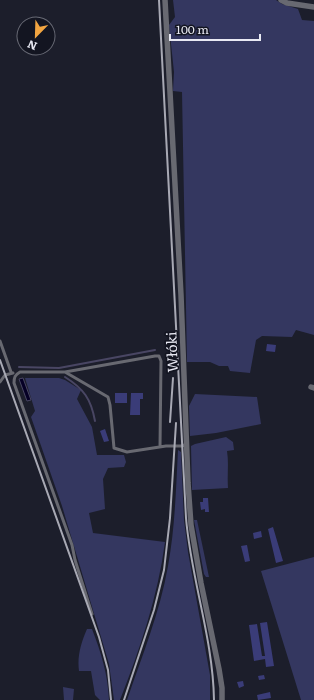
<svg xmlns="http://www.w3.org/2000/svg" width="314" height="700" font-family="Literata,serif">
<rect width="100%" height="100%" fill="#1c1e2b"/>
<!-- green -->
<path fill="#343760" d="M173 0H276L282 4 298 9 302 20 314 21V335L296 330 292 337 262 336 256 340 250 373 230 371 228 366H219L210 362H187L182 92 173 91 174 72 169 25 175 17Z
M25 378H59L65 380 81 390 77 399 92 427 97 455H124L126 462 124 467 108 468 103 479 105 509 89 513 93 533 165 542C158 596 140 649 120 700H114L109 664 62 506 31 417 35 411Z
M195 394 257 397 261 424 216 433 190 436 189 406Z
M226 437 233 442 234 450 227 451C229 463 227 475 228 488L192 490 191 446 195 444Z
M178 450 181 452 184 520 188 552 210 675V700H127C142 656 160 612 168 566 175 528 176 489 178 450Z
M194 520H197L209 577H206L204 574Z
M314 557V700H301L261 571Z
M87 629H92C101 652 108 675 109 700H100L95 695 91 671H79C77 656 81 643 87 629Z
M63 687 74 689 73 700H64Z"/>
<!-- water -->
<path fill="#050025" stroke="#494663" d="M23 378 31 400 27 401 19 379Z"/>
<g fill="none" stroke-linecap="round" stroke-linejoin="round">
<!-- stream -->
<path stroke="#494663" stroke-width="2" d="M19 367 59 368 155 350
M65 377C84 389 91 399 95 421"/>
</g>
<!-- building -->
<path fill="#3a3c78" d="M267 344 276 345 275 352 266 351Z
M115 393H127V403H115Z
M131 393H143V399H140V415H130Z
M105 429 109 441 104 442 100 431Z
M203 498H208L209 512H205V509L201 510 200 502H203Z
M273 527 283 561 276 563 268 529Z
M261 531 262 537 254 539 253 533Z
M247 545 250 561 245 562 241 546Z
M267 622 274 666 266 667 265 659 254 661 249 625 257 624 262 656H265L260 623Z
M264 675 265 679 259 680 258 676Z
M243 681 244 686 239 688 237 682Z
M270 692 271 698 258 700 257 695Z"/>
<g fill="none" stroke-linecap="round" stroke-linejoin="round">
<!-- service -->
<path stroke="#686971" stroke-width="3" d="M0 341 11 372
M65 372 108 397 110 405 114 448 127 452 166 446H182L187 444
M0 382 5 375 13 373
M92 614 75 560 72 545 14 383C14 377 15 375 20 372H65L155 356H159L161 361 160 447"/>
<!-- minor -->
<path stroke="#686971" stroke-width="5.5" d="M165 0 181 295 188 483 191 525 201 583 219 669 222 688V700
M281 0 287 3 314 7
M311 387 314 388"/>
<!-- rail -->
<path stroke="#a8a9b4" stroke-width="2" d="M159 0 186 518C191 579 213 638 214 700
M0 360 99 637 108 670 111 700
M170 422 173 378
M124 700 154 610 164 570 170 518 176 423"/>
</g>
<g text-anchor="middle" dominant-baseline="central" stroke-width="3.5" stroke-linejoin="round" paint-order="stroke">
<!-- street labels -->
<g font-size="14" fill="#e8e9f3" stroke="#131521">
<text transform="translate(171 352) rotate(-92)">Włóki</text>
</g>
</g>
<!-- north arrow -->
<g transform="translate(36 36) rotate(203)"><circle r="19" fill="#131521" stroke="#686a75"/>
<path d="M0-3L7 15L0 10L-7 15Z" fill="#f2a541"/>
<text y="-6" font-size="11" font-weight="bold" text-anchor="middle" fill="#e8e9f3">N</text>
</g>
<!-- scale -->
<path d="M170 34v6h90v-6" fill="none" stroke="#e8e9f3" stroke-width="2"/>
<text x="176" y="34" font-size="12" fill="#e8e9f3" stroke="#131521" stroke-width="3" paint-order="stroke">100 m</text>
</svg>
